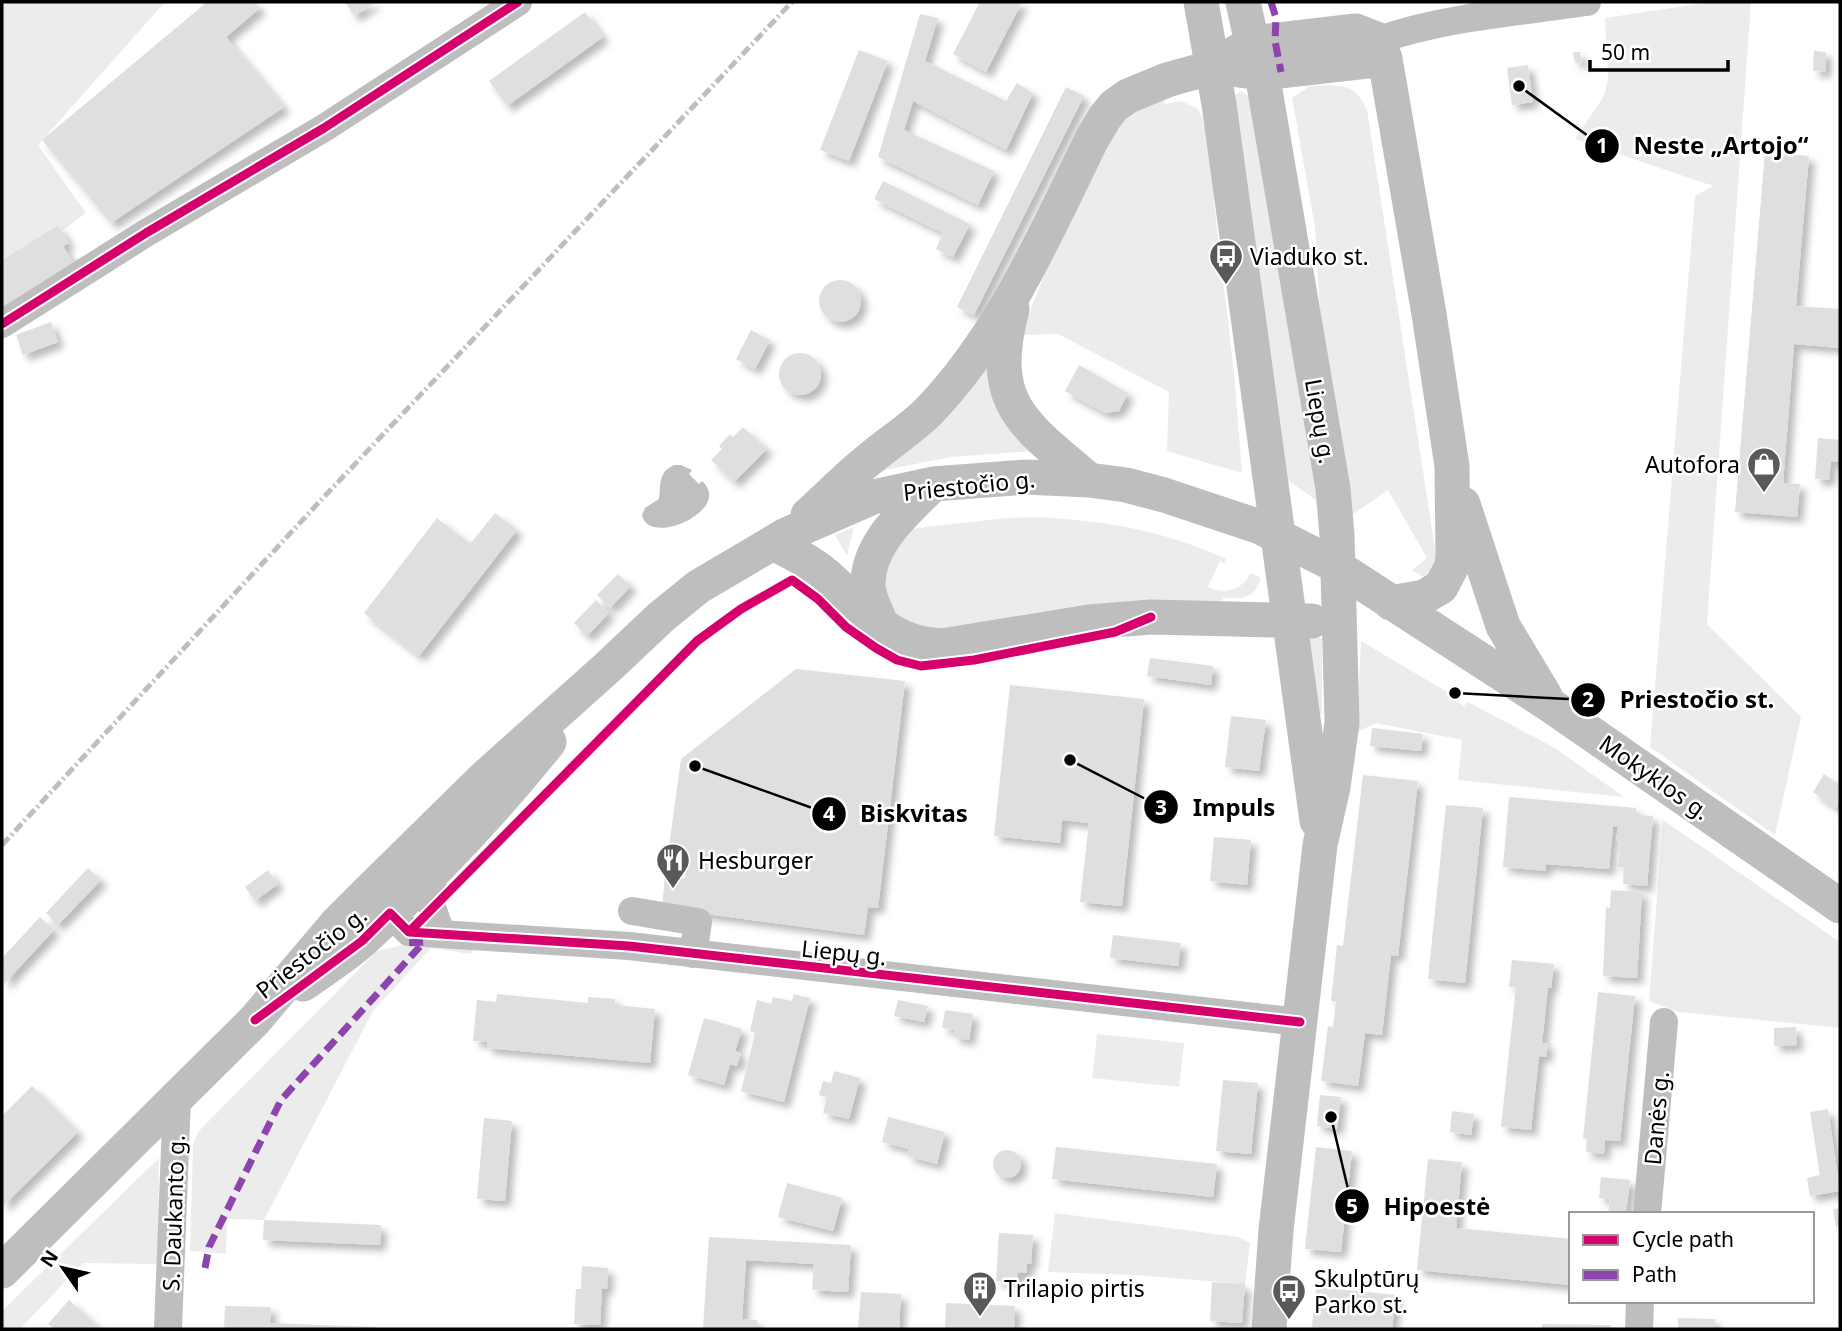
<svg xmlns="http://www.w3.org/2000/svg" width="1842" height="1331" font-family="'Noto Sans',sans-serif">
<defs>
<filter id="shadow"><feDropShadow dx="6" dy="6" stdDeviation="3.5" flood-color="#0004"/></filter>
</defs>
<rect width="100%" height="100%" fill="#fff"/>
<!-- green -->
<path fill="#ececec" d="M2 2H165L38 145 86 213 62 231 58 225 2 260Z
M1711 2H1751L1707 624 1801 717 1775 835 1650 747 1695 196 1713 186 1575 139 1604 96 1608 79 1605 18Z
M1310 86C1337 85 1355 81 1367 110L1436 555 1440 560 1425 578 1412 570 1427 558 1388 490 1350 516 1320 313 1315 227 1292 98Z
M1241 91 1249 96 1317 501 1286 479 1235 95Z
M1163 98 1165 104 1181 101 1198 109 1202 117 1213 165 1214 201 1234 373 1242 473 1167 451 1169 392 1058 334 1021 335 1047 267 1121 121 1133 112Z
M984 360 1032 451 951 457 869 473Z
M1040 517C1109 522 1163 530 1226 559L1224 563 1220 561 1208 587C1225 595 1242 590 1251 573L1261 578C1254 599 1243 599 1223 598L1222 605 936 631 898 619 882 594 886 564 908 533 916 528 1007 518Z
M854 527 847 556 835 535Z
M1316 635 1322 639V714L1320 716 1308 637Z
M1361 641 1449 693 1447 696 1464 706 1468 702 1555 748 1624 797 1458 780 1462 740 1376 723 1357 732Z
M1663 820 1840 942V1028L1679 1012 1649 1001Z
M441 940 475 942 471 954 431 948 373 1011 264 1220 227 1219 226 1254 190 1251 193 1145 198 1132 377 951 402 945Z
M1097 1034 1184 1043 1179 1087 1092 1078Z
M159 1158 158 1264 83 1263 20 1329H2V1311Z
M1055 1213 1238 1237 1250 1243 1245 1284 1134 1275 1048 1272Z"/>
<!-- water -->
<path fill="#bfbfbf" d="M674 465H681L692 470 689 474 699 484 702 481C734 510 648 548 642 515L645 508 659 499C661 485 658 472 674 465Z"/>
<!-- building -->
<path fill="#dfdfdf" filter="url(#shadow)" d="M207 2H255L260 8 226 37 284 107 111 223 42 140Z
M345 2H376L354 16Z
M980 2H1022L986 72 953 54Z
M585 12 603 37 507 106 489 81Z
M920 14 938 18 925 61 1006 101 1017 83 1033 93 1006 150 913 101 904 130 994 171 978 205 878 157Z
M859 50 888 61 849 161 820 150Z
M1814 51 1826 52 1825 72 1813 71Z
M1573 52H1580L1582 62 1575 63Z
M1528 65 1533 102 1512 105 1507 68Z
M1066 87 1084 96 974 315 957 307Z
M1765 152 1809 156 1796 306 1840 309V348L1794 344 1783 483 1800 484 1797 517 1735 512Z
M883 181 970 224 953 257 936 249 943 233 874 199Z
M58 225 69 243 63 246 76 268 2 312V260Z
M819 301a21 21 0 1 1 42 0a21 21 0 1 1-42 0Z
M51 322 58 342 23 355 16 335Z
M751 330 770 340 755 369 736 359Z
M779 374a21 21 0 1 1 42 0a21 21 0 1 1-42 0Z
M1079 365 1128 393 1119 411 1105 413 1065 391Z
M743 427 767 449 734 482 711 460 722 449 719 446 730 434 733 437Z
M1818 438 1840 440V462L1831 461 1829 480 1815 479Z
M495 513 517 530 419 656 364 613 437 518 470 544Z
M618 574 631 586 610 608 597 595Z
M596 600 609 613 587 636 574 623Z
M1150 658 1213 666 1211 685 1147 676Z
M796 669 905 681 878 908 868 907 864 935 662 908 665 875 685 878 687 865 667 861 681 759Z
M1010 685 1144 699 1122 906 1080 902 1089 823 1062 820 1060 843 994 836Z
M1231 716 1266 720 1259 771 1225 767Z
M1372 728 1423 734 1421 751 1370 746Z
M1824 774 1840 785V802L1836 808 1813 792Z
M1363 775 1418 781 1398 956 1391 955 1382 1035 1365 1033 1358 1086 1321 1081 1328 1026 1333 1027 1336 1001H1331L1337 945 1343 946Z
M1509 797 1636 808V815L1653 816 1647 886 1623 884 1624 867H1618L1620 841 1616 840 1618 827 1613 826 1609 869 1546 864V871L1503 867Z
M1446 805 1483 808 1465 983 1428 979Z
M1214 837 1251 840 1247 885 1210 881Z
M88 868 101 880 58 925 46 913Z
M268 870 278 884 255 901 245 887Z
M1611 890 1642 892 1637 978 1603 976 1606 907 1610 908Z
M40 917 54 930 4 984 2 958Z
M1113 935 1181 943 1178 966 1110 958Z
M1512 960 1554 964 1551 988H1548L1542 1043H1548L1546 1057 1539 1056 1531 1130 1501 1127 1516 987H1509Z
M1598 992 1635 996 1620 1141 1605 1140 1604 1154 1586 1152 1587 1139 1583 1138Z
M497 994 588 1003V997L615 999V1005L655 1009 650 1063 487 1048V1042L473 1041 477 1000 496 1002Z
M794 994 810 998 784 1102 741 1091 755 1033 750 1031 757 1000 771 1004 773 997 792 1001Z
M898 1000 928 1006 924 1022 894 1016Z
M945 1010 973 1014 969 1040 953 1037 955 1030 942 1028Z
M704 1018 742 1029 735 1051 741 1053 737 1066 730 1064 724 1085 688 1075Z
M1796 1027 1797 1045 1774 1046V1028Z
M834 1071 860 1078 849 1119 823 1113 827 1097 819 1095 823 1081 831 1083Z
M1223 1080 1258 1083 1251 1154 1216 1151Z
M32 1086 78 1132 2 1207V1116Z
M1320 1095 1341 1097 1337 1129 1317 1126Z
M1828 1109 1840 1191 1810 1196 1807 1178 1820 1175 1810 1112Z
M1452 1111 1474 1114 1471 1135 1450 1132Z
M888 1117 945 1132 937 1164 907 1156 909 1149 882 1142Z
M484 1118 512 1121 505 1201 477 1199Z
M1056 1147 1217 1164 1213 1197 1052 1179Z
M1316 1147 1352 1151 1341 1252 1305 1249Z
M993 1164a14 14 0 1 1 28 0a14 14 0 1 1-28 0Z
M1428 1159 1462 1162 1456 1228 1571 1239V1285L1417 1270Z
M1601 1177 1630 1180 1626 1214H1608L1610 1199 1599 1198Z
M787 1183 842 1198 833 1231 778 1217Z
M1840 1208V1226L1836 1227 1833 1209Z
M264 1220 381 1225 380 1245 263 1240Z
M999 1233 1033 1235 1031 1264H1027V1273H1018V1282L996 1281Z
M709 1237 851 1245 848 1292 812 1290 814 1264 746 1260 742 1319 757 1320V1329H703Z
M582 1266 608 1268 607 1289 602 1288 600 1325 574 1324 576 1289H581Z
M1212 1282 1245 1284 1242 1323 1210 1321Z
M1316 1287 1396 1295 1392 1329 1312 1327Z
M861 1292 901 1294 899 1329H858Z
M69 1300 101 1329H54L48 1324Z
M946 1303 1015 1306 1014 1329H945Z
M225 1306 271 1307 270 1323 376 1327V1329H224Z
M1678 1318 1715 1319V1329H1678Z
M1542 1324 1611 1325V1329H1542Z"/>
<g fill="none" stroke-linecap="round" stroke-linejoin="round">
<!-- minor -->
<path stroke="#bebebe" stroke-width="28" d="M1379 40C1445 17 1518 12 1587 2
M2 324 146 233 324 128 518 2
M433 871 432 907 441 933
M632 911 698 922 693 954
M390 913 409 932 629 946 1300 1022
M1647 1214 1664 1022
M168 1329 177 1097
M1639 1329 1640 1301"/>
<!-- major -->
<path stroke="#bebebe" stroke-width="35" d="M1201 2 1219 104 1317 821
M1243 2 1252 43 1262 73 1333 489 1337 535 1342 723 1333 787 1320 845 1276 1230 1269 1329
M1238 70 1262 73 1385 59
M1012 309C987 405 1023 423 1089 480
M1463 504 1503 626 1545 696
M808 515C829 496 849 475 871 458 890 442 911 429 929 411 1003 334 1045 234 1092 139L1105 117 1114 106 1128 96 1167 80 1213 67 1252 43 1356 31 1379 40 1385 59 1429 314 1452 466 1453 555 1452 566 1441 587 1424 597 1391 603
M773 543C791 552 809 561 825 574 863 607 887 644 942 646L1089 622 1151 617 1312 621
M882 627C878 614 868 598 868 585 867 543 907 511 933 484
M303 984C323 970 345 956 364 939 430 878 493 812 549 742
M2 1271 255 1020 337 923 369 891 483 779 608 667 661 617 698 587 786 535 873 497 933 484 1026 477 1089 480 1126 485 1164 495 1260 527 1331 563 1550 705 1840 906"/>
<!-- rail -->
<path stroke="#bebebe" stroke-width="5" stroke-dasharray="10 3.5 2 3.5" stroke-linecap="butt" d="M2 845 322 499 792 2"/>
<!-- quiet -->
<path stroke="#8e44ad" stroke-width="7" stroke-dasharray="14 7" stroke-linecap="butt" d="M1271 2 1276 18 1275 41 1281 72
M205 1268 209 1247 281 1100 424 942 404 943"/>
<!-- cycleway casing -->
<g stroke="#fff" stroke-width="13">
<path id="cycleway" d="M2 324 146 233 324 128 518 2
M409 932 697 641 741 609 792 580 818 599 846 627 876 648 897 660 921 666 974 660 1115 632 1151 617
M255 1020 362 941 390 913 409 932 629 946 1300 1022"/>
</g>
<!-- cycleway -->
<use href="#cycleway" stroke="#d6006c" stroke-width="9"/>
</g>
<!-- icons -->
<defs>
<g id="bus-pin" transform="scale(1.75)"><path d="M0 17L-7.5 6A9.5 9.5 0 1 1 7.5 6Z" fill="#595959" stroke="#fff"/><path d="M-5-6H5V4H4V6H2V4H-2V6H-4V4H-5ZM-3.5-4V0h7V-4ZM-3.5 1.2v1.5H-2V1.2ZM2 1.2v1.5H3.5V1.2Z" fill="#fff"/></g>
<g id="shop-pin" transform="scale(1.75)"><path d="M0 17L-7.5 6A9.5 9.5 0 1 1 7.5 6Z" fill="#595959" stroke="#fff"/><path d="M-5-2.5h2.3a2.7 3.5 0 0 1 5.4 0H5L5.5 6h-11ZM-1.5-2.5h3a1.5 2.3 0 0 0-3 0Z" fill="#fff"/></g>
<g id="restaurant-pin" transform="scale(1.75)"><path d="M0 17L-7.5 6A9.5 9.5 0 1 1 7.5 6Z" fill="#595959" stroke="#fff"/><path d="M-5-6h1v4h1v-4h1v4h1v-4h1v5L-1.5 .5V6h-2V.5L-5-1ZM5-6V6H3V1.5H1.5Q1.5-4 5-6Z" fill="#fff"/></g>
<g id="building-pin" transform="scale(1.75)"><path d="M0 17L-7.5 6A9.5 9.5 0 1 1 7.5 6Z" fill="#595959" stroke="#fff"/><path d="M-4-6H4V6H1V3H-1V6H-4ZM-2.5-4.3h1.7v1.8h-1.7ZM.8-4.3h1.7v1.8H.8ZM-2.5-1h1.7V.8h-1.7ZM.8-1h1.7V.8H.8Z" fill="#fff"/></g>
</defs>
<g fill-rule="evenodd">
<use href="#bus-pin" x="1226" y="256"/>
<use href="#shop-pin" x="1764" y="464"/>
<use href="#restaurant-pin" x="673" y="860"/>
<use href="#building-pin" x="980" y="1288"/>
<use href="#bus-pin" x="1289" y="1291"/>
</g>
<g text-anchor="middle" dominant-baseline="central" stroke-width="5" stroke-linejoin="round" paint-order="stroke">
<!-- poi labels -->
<g font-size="23" fill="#000" stroke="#fff" text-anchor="start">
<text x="1250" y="256">Viaduko st.</text>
<text x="1740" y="464" text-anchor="end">Autofora</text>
<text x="698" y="860">Hesburger</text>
<text x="1314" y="1278">Skulptūrų<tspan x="1314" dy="26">Parko st.</tspan></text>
<text x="1004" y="1288">Trilapio pirtis</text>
</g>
<!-- street labels -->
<g font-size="23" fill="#000" stroke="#fff">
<text transform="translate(1321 421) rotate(80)">Liepų g.</text>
<text transform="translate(969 485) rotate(-6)">Priestočio g.</text>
<text transform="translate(1655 777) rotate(35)">Mokyklos g.</text>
<text transform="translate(311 952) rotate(-38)">Priestočio g.</text>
<text transform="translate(844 952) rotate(6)">Liepų g.</text>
<text transform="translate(1656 1118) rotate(-85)">Danės g.</text>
<text transform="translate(173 1213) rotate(-88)">S. Daukanto g.</text>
</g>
</g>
<!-- callouts -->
<path fill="none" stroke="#000" stroke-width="2.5" d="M1519 86L1602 146M1455 693L1588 700M1070 760L1161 807M695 766L829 814M1331 1117L1352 1206"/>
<g fill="#000" stroke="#fff" stroke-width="2.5">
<circle cx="1519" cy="86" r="7"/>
<circle cx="1455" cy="693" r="7"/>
<circle cx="1070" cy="760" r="7"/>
<circle cx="695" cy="766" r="7"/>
<circle cx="1331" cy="1117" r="7"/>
<circle cx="1602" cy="146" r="18"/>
<circle cx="1588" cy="700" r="18"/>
<circle cx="1161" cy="807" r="18"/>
<circle cx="829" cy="814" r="18"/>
<circle cx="1352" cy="1206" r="18"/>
</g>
<g font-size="21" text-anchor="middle" font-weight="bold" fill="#fff">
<text x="1602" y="153">1</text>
<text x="1588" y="707">2</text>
<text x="1161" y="815">3</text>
<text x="829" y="821">4</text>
<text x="1352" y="1214">5</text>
</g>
<g font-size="24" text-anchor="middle" font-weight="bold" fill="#000" stroke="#fff" stroke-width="5" stroke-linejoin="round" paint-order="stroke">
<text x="1721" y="154">Neste „Artojo“</text>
<text x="1697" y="708">Priestočio st.</text>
<text x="1234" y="816">Impuls</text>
<text x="914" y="822">Biskvitas</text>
<text x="1437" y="1215">Hipoestė</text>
</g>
<!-- border -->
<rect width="1842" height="1331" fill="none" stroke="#000000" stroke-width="7"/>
<!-- legend -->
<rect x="1569" y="1212" width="245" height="91" fill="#ffffff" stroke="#999999" stroke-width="2"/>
<rect x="1583" y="1235" width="35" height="10" fill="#d6006c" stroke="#999999" stroke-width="2"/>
<text x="1632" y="1247" font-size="21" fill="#000000">Cycle path</text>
<rect x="1583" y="1270" width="35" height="10" fill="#8e44ad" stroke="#999999" stroke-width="2"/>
<text x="1632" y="1282" font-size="21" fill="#000000">Path</text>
<!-- north arrow -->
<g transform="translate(63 1268) rotate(304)" stroke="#ffffff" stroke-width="5" paint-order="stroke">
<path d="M0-5L12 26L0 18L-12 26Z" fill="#000000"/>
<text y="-10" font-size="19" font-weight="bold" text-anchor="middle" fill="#000000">N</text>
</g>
<!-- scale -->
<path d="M1590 60v10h138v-10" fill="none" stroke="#000000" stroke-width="3.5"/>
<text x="1601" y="60" font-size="21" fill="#000000" stroke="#ffffff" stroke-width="5" paint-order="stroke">50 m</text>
</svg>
